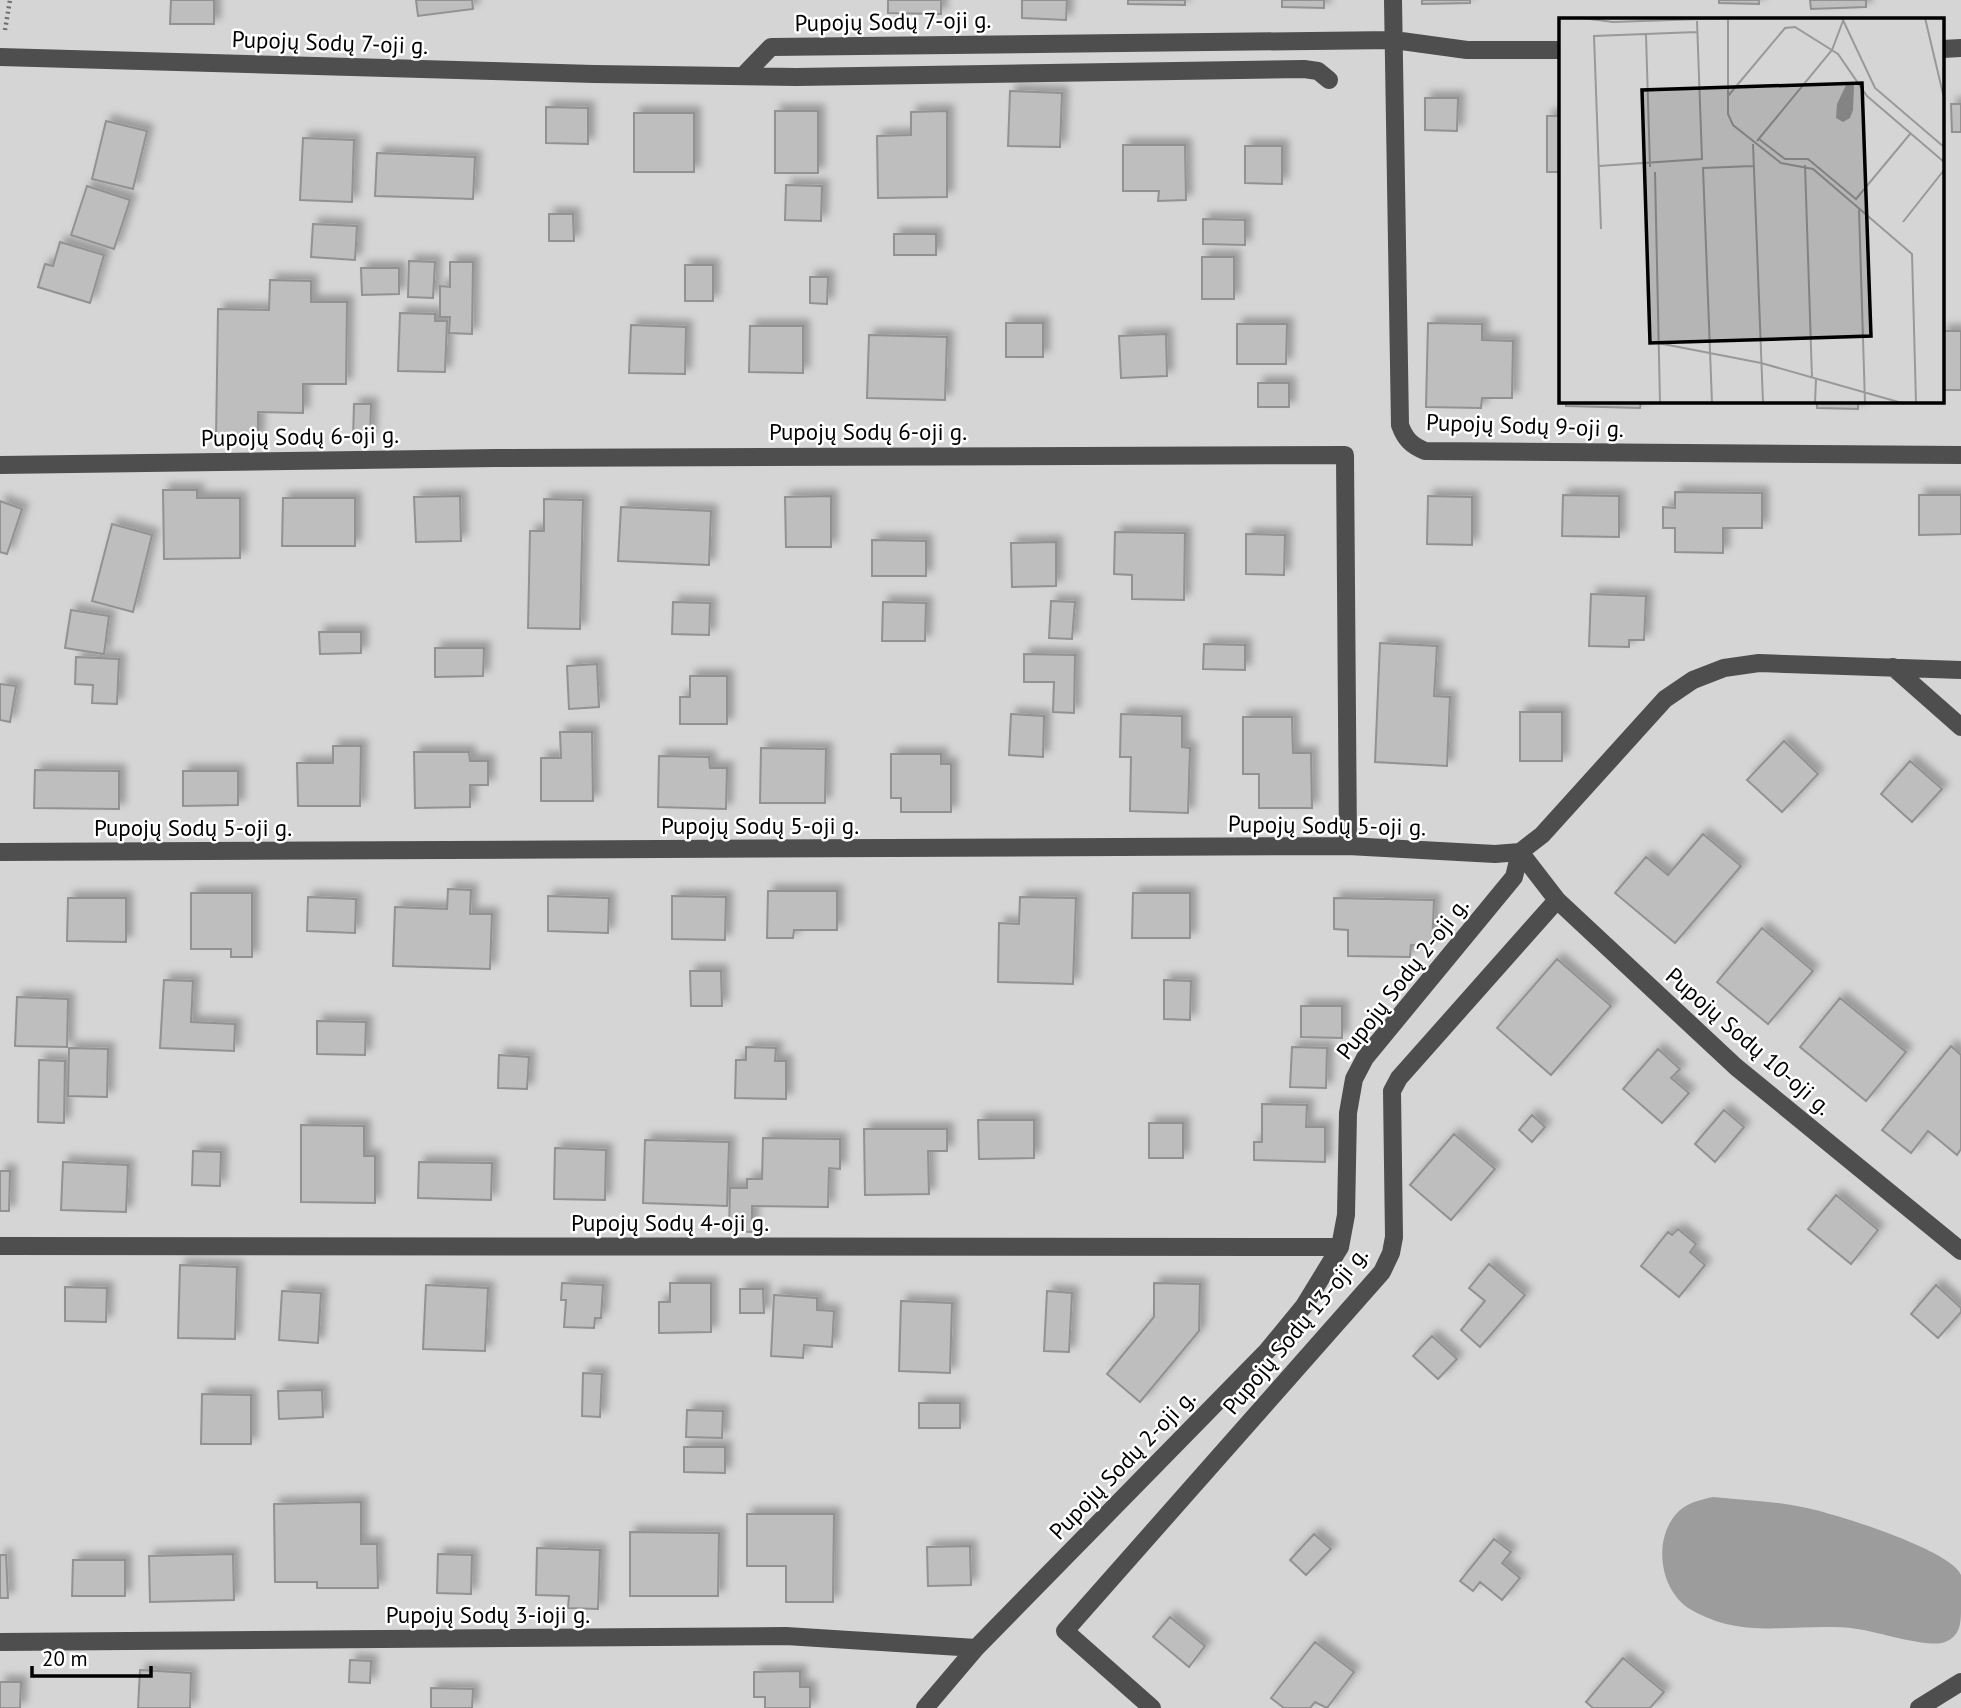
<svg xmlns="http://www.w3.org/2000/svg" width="1961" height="1708" font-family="'PT Sans',sans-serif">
<defs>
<filter id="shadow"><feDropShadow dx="6" dy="-6" stdDeviation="3.5" flood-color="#0004"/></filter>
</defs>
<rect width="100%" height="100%" fill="#fff"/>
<!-- green -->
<path fill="#d5d5d5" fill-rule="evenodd" d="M0 0H1961V1708H0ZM1560 19H1942V401H1560Z"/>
<!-- water -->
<path fill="#9c9c9c" d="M1713 1497C1742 1500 1773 1501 1802 1507 1831 1512 1952 1550 1961 1575 1961 1584 1961 1598 1961 1607 1961 1622 1961 1636 1945 1642 1929 1649 1876 1631 1857 1629 1846 1627 1835 1627 1825 1627 1777 1627 1735 1636 1690 1609 1659 1590 1652 1537 1679 1511 1689 1502 1700 1500 1713 1497Z"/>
<!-- building -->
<path fill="#bebebe" stroke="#929292" stroke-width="2" filter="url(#shadow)" d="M171 0H214V24H170Z
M416 0H472L473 9 418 16Z
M888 0H941V14L888 13Z
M1022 0H1067L1066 20 1022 18Z
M1128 0H1185V5L1128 4Z
M1282 0H1324V8L1282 7Z
M1422 0H1470V3L1422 4Z
M1719 0H1759V4L1719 3Z
M1810 0H1866V7L1811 9Z
M1010 91 1062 93 1060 147 1008 146Z
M1425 98H1458L1457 131 1425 130Z
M1951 104H1961V132H1952Z
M546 107 588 108V144L546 143Z
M775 111H818V173H775Z
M947 111V197L878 198 877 136 911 135V112Z
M634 113H694V172H634Z
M1547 116H1560V172H1547Z
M106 121 147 131 133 189 92 179Z
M303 138 354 140 352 202 300 200Z
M1123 145H1185L1186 200 1158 201 1159 191H1123Z
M1245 146H1282V184L1245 183Z
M377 153 475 157 473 199 375 196Z
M786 185 822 186 821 221 785 220Z
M87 186 130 200 114 249 71 235Z
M549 214H573L574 241H549Z
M1203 219 1245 220V245L1203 244Z
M313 224 357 226 355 260 311 257Z
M894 234H936V255H894Z
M60 242 104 255 90 303 38 287 45 264 53 266Z
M1202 257H1234V299H1202Z
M409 261 435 262 433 298 408 297Z
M450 262H473L472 334 449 333 450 317H440V286L450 287Z
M685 265H713V301H685Z
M361 268H399V294L362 295Z
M810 277H828L827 304 810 303Z
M270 280 311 281V302H347L346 384H303V413L258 412V439L216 438 218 309 269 310Z
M400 313 435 314V321H447L445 372 398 371Z
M1006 323H1043V357H1006Z
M1428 323 1482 324V340L1513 341 1512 398H1482L1481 408 1426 407Z
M1237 324H1287L1286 364H1237Z
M631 325 686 327 685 374 629 373Z
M750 326H803V373L749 372Z
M1942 331H1961V390H1942Z
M1166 334 1167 376 1121 378 1119 336Z
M869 335 947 337 945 400 867 398Z
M1258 383H1289V407H1258Z
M1566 401H1641L1640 408 1566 406Z
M1817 401H1858V409L1817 408Z
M354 404H371L370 440 353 439Z
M163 490H197V498H240V558L164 559Z
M1675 492 1762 493V528H1723V553L1675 552V528H1663V507L1675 508Z
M1563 495 1619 496V537L1562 536Z
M1919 495H1961V534L1919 535Z
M460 496 461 541 416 542 414 497Z
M831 496V547H786L785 497Z
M1428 496 1472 497V545L1427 544Z
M283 498H355V546H282Z
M544 499 583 500 580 629 528 628 530 531H544Z
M0 501 22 509 7 554 0 552Z
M621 507 711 511 709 565 618 561Z
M112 524 152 535 133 612 92 601Z
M1115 532 1185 533 1184 600 1132 599V575L1114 574Z
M1246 534 1285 535 1284 575 1246 574Z
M872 540 926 541V576H872Z
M1056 542V586L1012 587 1011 543Z
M1591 594 1646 596 1644 640H1629V647L1589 646Z
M1051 601 1075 602 1072 639 1049 638Z
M673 602 710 603 709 635 672 634Z
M883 602 926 603 925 641H882Z
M71 610 109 616 104 654 65 648Z
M319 632H361V653L320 654Z
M1380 643 1437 646 1434 696 1450 697 1447 766 1375 762Z
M1204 644 1245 645V670L1203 669Z
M435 648H484L483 676 435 677Z
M1024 654 1075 655 1074 713 1053 712 1054 682H1024Z
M76 657 119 659 117 704 92 703 93 685 75 684Z
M597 664 599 707 569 709 567 666Z
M690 676H727V724H680V697H690Z
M0 684 16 686 10 722 0 720Z
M1520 712H1562V761H1520Z
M1011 714 1044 716 1043 757 1009 755Z
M1121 714 1182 716V747L1190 748 1188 813 1130 811 1131 757H1120Z
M1243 717H1292L1293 753H1311L1312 808H1259V774H1243Z
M560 732H592L593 801H541V758H561Z
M1784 741 1818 774 1782 812 1747 780Z
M333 746H361L360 806H298L297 763H333Z
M761 748 826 749 825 803H760Z
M414 752H469L470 761H488V785H470V807L415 808Z
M891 754H941V764H951V812H901V798H891Z
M659 756 709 757 710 768H727L726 809 658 807Z
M1910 761 1942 789 1912 822 1881 794Z
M35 770 119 771V809L34 808Z
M183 771H238V805L183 806Z
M1703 834 1741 866 1675 943 1615 893 1646 857 1668 875Z
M448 889 471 890 470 914H492L490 969 393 966 395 907 447 909Z
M768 891H837V930H794L793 938H767Z
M191 893H252V957H231V949H191Z
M1133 893H1190V938H1132Z
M548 896 609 898 608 933 548 931Z
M672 896 726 897 725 940 672 939Z
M308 897 356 899 355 933 307 931Z
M1020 897 1076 898 1073 984 998 982 999 923 1019 924Z
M68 898H126V942L67 941Z
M1334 898 1434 900 1432 946 1411 945 1410 957 1348 956V930L1334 929Z
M1762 928 1813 971 1768 1024 1717 982Z
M1557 959 1611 1006 1551 1075 1497 1028Z
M690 971H721L722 1006H691Z
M164 980 193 981 191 1022 235 1024 234 1051 160 1048Z
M1164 980 1191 981 1190 1020 1164 1019Z
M17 997 68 999 67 1047 15 1046Z
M1840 998 1906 1052 1866 1101 1800 1047Z
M1301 1006H1342V1038L1301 1037Z
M317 1021 366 1022 365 1055 317 1054Z
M1951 1046 1961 1055V1149L1957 1155 1928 1131 1911 1153 1882 1130Z
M746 1047 776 1048 775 1061H786V1099L735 1098 736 1060H746Z
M1292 1047 1327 1048 1326 1088 1290 1087Z
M69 1048 108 1049 107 1097 68 1096Z
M1658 1049 1680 1069 1671 1078 1689 1093 1662 1123 1623 1089Z
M499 1055 529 1057 527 1089 498 1088Z
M39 1060 65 1061 64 1123 38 1122Z
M1262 1104 1307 1105 1306 1127H1325V1162L1254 1160V1142H1262Z
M1724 1110 1744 1127 1715 1162 1695 1144Z
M1532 1115 1545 1127 1532 1142 1519 1130Z
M978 1120H1034V1158L979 1159Z
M1149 1123H1183V1158H1149Z
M301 1125 364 1126V1156H375V1203L301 1202Z
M864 1129H947V1151H928L929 1194 865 1195Z
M1454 1134 1495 1169 1451 1220 1410 1185Z
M763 1138 840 1139V1169L829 1168 828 1207 752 1206V1232L729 1231 730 1188H747V1179H762Z
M645 1140 729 1142 727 1206 643 1203Z
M555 1148 606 1150 605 1200 554 1199Z
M193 1151 221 1152 220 1186 192 1185Z
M63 1162 128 1165 126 1212 61 1210Z
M419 1162 492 1163 491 1200 418 1198Z
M0 1171H10L9 1211H0Z
M1836 1195 1878 1230 1851 1264 1808 1229Z
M1678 1229 1696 1244 1690 1252 1705 1265 1679 1297 1641 1266 1668 1232 1672 1235Z
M1489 1264 1525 1295 1480 1347 1461 1330 1485 1301 1469 1288Z
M180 1265 237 1267 235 1339 178 1338Z
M562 1283 603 1285 601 1318H595L594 1328 564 1327 566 1300H561Z
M670 1283H711V1332L659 1333V1302H670Z
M1154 1283 1200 1284 1199 1331 1140 1402 1107 1374 1154 1317Z
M426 1285 488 1288 485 1351 423 1349Z
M1936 1285 1961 1308V1312L1938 1338 1911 1314Z
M65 1287 107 1288 106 1322 65 1321Z
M740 1289H763L764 1313H740Z
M282 1291 321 1293 318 1343 279 1340Z
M1047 1291 1072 1293 1069 1352 1044 1351Z
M774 1295 817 1298V1310L834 1311 832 1347 804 1345 803 1358 771 1356Z
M901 1301 952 1303 950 1373 899 1371Z
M1432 1336 1457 1359 1438 1379 1413 1356Z
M583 1373 602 1374 600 1417 582 1416Z
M322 1390 323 1417 279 1419 278 1391Z
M202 1394 251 1395V1444H201Z
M919 1403H960V1428H919Z
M687 1410 723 1411 722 1438 686 1437Z
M684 1447H725V1473L684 1472Z
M361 1502V1544H377L378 1588H317V1582H275L274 1504Z
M747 1514H834L833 1602H786V1566H747Z
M630 1532 719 1533 718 1596H630Z
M1314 1534 1331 1549 1306 1575 1290 1560Z
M1494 1539 1511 1552 1502 1563 1520 1578 1502 1600 1480 1582 1473 1591 1460 1581Z
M970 1546 971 1585 928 1586 927 1547Z
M537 1548 600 1550 598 1609 568 1608 569 1596 536 1595Z
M233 1554 234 1600 150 1602 149 1556Z
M438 1554 472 1555 471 1594 437 1593Z
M0 1555H6L8 1598H0Z
M73 1560H125V1596H72Z
M1170 1617 1205 1646 1189 1667 1153 1637Z
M1315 1642 1354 1672 1327 1708 1315 1702 1310 1708H1284L1271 1698Z
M1623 1658 1664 1692 1650 1708H1593L1586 1702Z
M350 1660 371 1661 370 1683 349 1682Z
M140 1670 191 1673 190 1708H138Z
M800 1671V1687H810V1708H765V1697H754V1672Z
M0 1682H21L20 1708H0Z
M431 1688 473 1689 472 1708H431Z"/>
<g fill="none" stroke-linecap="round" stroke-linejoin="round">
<!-- path -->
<path stroke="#707070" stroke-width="4.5" stroke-dasharray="2 3.5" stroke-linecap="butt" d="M5 30 10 0"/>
<!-- minor -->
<path stroke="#4e4e4e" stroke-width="18" d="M1393 0 1400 425C1405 439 1411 445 1425 451L1961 455
M1942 49 1961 48
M0 57 594 74 796 77 1304 69 1318 71 1329 80
M743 76 771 47 1394 40 1467 50H1560
M0 465 496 458 1345 455 1348 846
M1893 667 1961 727
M0 852 1348 846 1495 854 1520 852
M1520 852 1557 900 1736 1067 1961 1251
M0 1246 1340 1247
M0 1642 786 1636 976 1648
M925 1708 976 1648 1267 1351 1304 1306 1340 1247 1346 1215 1348 1113 1354 1079 1365 1058 1514 877 1520 852 1542 835 1665 699 1693 680 1724 668 1759 663 1961 670
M1152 1708 1065 1631 1382 1272 1391 1253 1394 1237 1392 1091 1399 1078 1557 900
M1919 1708 1961 1682"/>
</g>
<g text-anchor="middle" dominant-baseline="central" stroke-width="5" stroke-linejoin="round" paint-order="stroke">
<!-- street labels -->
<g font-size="23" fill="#000" stroke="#fff">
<text transform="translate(893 21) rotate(-1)">Pupojų Sodų 7-oji g.</text>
<text transform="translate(330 42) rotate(2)">Pupojų Sodų 7-oji g.</text>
<text transform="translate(1525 425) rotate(2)">Pupojų Sodų 9-oji g.</text>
<text x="868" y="431">Pupojų Sodų 6-oji g.</text>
<text transform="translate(300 436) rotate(-1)">Pupojų Sodų 6-oji g.</text>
<text x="760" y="825">Pupojų Sodų 5-oji g.</text>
<text transform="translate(1327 825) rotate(1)">Pupojų Sodų 5-oji g.</text>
<text x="193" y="827">Pupojų Sodų 5-oji g.</text>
<text transform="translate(1402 978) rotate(-52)">Pupojų Sodų 2-oji g.</text>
<text transform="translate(1749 1041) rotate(41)">Pupojų Sodų 10-oji g.</text>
<text x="670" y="1222">Pupojų Sodų 4-oji g.</text>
<text transform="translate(1295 1330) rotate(-50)">Pupojų Sodų 13-oji g.</text>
<text transform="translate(1122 1464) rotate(-46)">Pupojų Sodų 2-oji g.</text>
<text x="488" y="1614">Pupojų Sodų 3-ioji g.</text>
</g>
</g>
<!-- overview -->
<g transform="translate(1559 18)">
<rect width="385" height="385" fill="#fff"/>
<path d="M2 0H385V385H0Z" fill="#d5d5d5"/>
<path d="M288 65 295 67 294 92 291 100 284 104 277 100 278 86Z" fill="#9c9c9c"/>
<path fill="none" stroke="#999" stroke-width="2" d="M23 0 54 4 171 0M283 0 316 70 385 129M366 0 385 80M169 1V96L174 107 222 145 254 151 353 236 357 385M87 17 91 149M169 78 226 10 236 9 279 36 308 78 385 144M200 121 226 141H249L297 181 351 116M198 123 273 32 284 3M194 126 204 385M246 147 253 360M40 148 143 141 138 3M96 154 101 385M300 192 306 385M344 204 385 152M42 211 35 18 138 14M99 325 202 345 343 385M153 385 144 150 194 148M256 385 257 361"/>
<path fill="#000" fill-opacity="0.15" stroke="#000" stroke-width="3.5" d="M303 65 312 318 91 325 83 72Z"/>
<rect width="385" height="385" fill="none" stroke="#000" stroke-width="3.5"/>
</g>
<!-- scale -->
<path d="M32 1666v10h119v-10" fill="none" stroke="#000000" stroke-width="3.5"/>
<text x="42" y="1666" font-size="21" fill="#000000" stroke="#ffffff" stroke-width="5" paint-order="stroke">20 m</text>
</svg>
